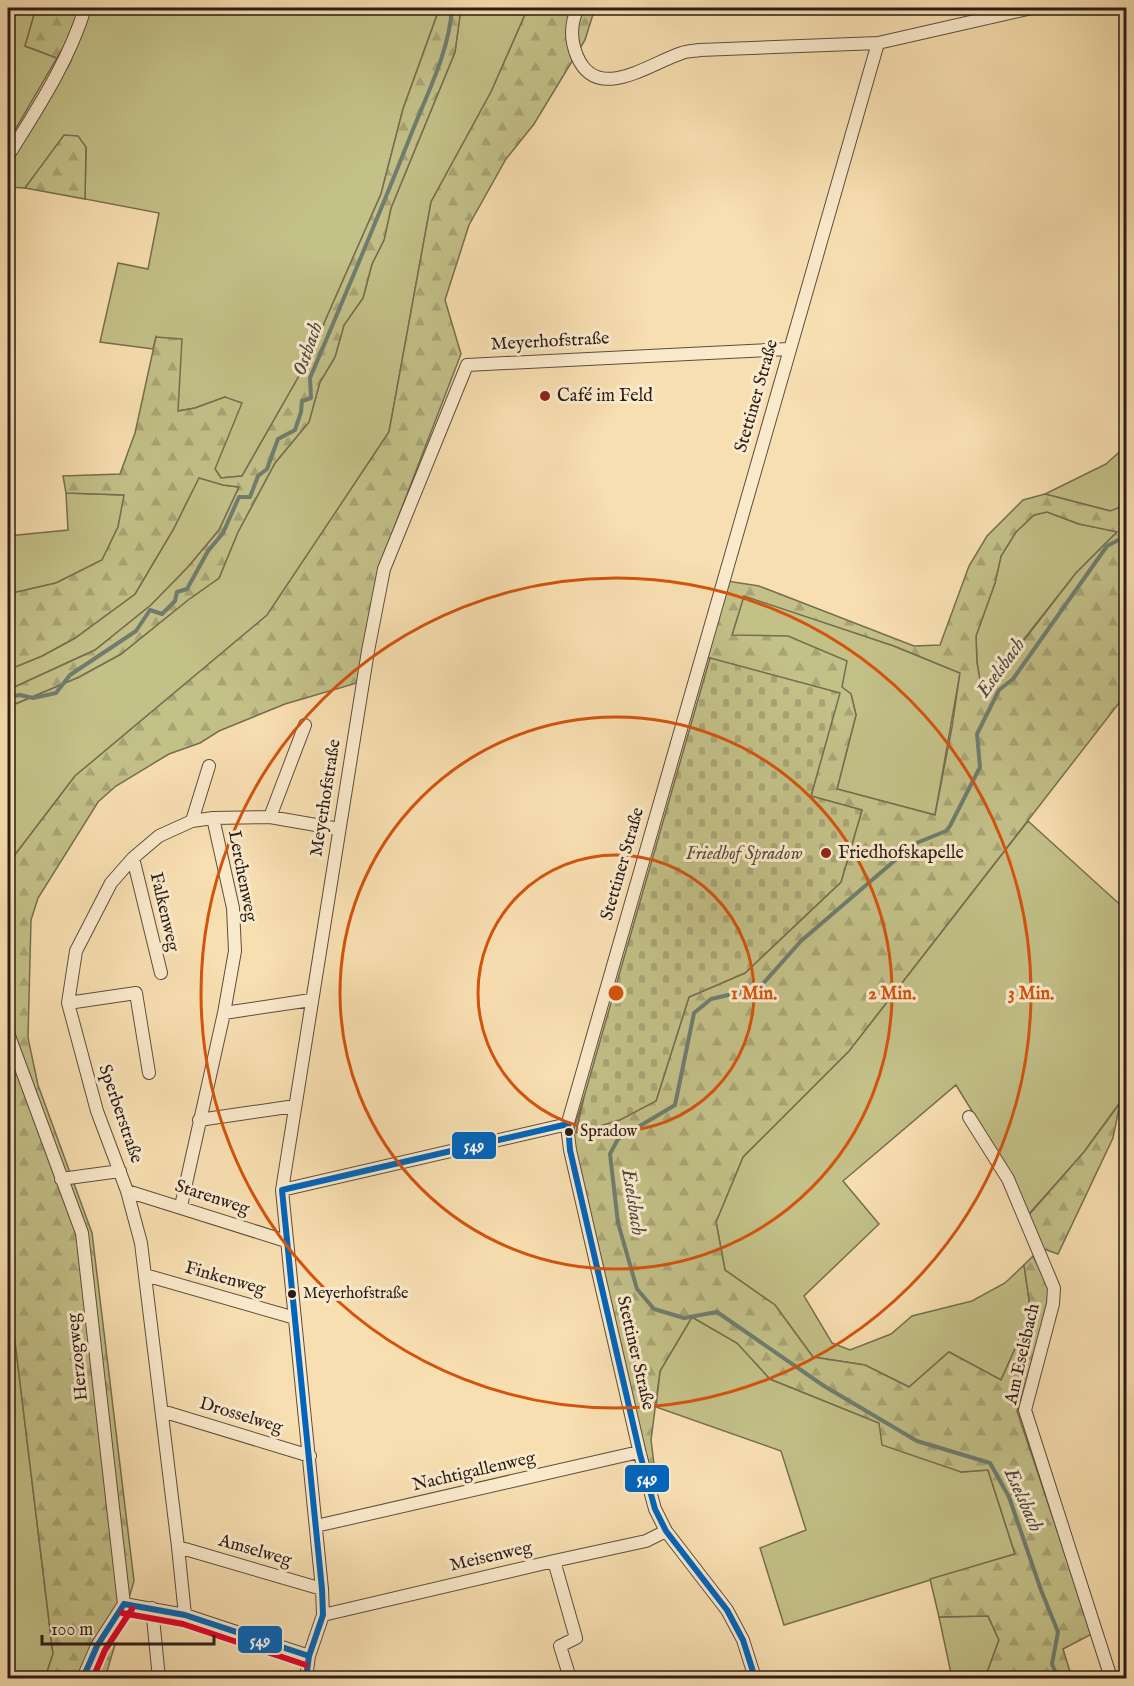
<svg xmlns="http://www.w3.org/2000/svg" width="1134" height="1686" font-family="'IM FELL English',serif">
<defs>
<pattern id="forest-firs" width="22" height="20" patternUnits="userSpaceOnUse" patternTransform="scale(1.5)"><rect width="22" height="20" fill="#c3c088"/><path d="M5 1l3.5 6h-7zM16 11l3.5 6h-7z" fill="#a8a475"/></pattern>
<pattern id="cemetery-stones" width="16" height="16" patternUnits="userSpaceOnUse" patternTransform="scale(1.5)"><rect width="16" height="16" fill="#c3c088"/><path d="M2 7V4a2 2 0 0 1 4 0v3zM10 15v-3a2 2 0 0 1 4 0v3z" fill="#a8a475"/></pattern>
</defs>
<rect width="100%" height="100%" fill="#f8dfb1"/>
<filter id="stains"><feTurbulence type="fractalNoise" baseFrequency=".00333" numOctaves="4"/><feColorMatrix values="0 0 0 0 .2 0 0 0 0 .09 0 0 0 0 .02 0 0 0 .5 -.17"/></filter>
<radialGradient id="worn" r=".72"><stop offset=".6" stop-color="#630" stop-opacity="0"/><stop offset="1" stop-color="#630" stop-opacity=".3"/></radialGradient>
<!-- grass -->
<path fill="#c3c088" stroke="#766e50" stroke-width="1.5" d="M8 8H36L25 46 57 58 8 142Z
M91 8H437V15L403 109 381 194 307 362 242 476 221 478 215 469 225 397 195 408 178 411 156 337 153 349 100 342 118 263 148 269 159 213 85 199 86 148 43 165 25 188 8 187V164L70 63Z
M461 8H528L491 92 431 202 389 432 267 616 75 776 8 864V707L79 677 121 654 188 600 219 578 238 532 275 463 309 422 320 382 335 357 344 325 363 298 372 264 384 240 391 208 455 52Z
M1126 446V505L1111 511 1045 494 1106 464Z
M199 477 223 485 239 487 219 530 188 567 151 605 95 650 8 690V670L42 656 75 638 135 594 173 530Z
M66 493 125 495 118 527 102 560 56 583 8 594V536L68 530Z
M1047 512 1079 524 1118 531 1076 573 982 692 977 663 976 636 995 583 1001 556 1016 532 1034 515Z
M744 595 894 646 960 673 935 815 837 789 856 715 851 694 732 635Z
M1028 821 1126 910V1094L1084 1152 1028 1215 1012 1176 956 1085 843 1181 879 1224 804 1296 832 1343 850 1350 891 1334 912 1316 972 1301 1005 1283 1024 1265 1031 1313 1001 1380 949 1352 909 1387 865 1365 813 1357 775 1305 725 1270 716 1222 743 1157 849 1051Z
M8 1294 13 1325 53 1654 45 1678H8Z
M692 1317 737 1343 770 1379 879 1423 961 1472 988 1470 1015 1554 784 1625 760 1548 806 1530 781 1451 656 1407 660 1371Z
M988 1616 999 1640 985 1678H952L939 1617Z"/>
<!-- forest -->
<path fill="url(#forest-firs)" stroke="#766e50" stroke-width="1.5" fill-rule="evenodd" d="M36 8H80L69 37 57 58 25 46Z
M437 8H461L455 52 391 208 384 240 372 264 363 298 344 325 335 357 320 382 309 422 275 463 238 532 219 578 188 600 121 654 79 677 8 707V690L95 650 151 605 188 567 219 530 239 487 223 485 199 478 173 530 135 594 75 638 42 656 8 670V594L56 583 102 560 118 527 124 495 66 493 63 476 120 474 135 433 156 337 182 339 178 411 195 408 225 397 242 403 215 469 221 478 242 476 307 362 381 194 403 109 437 15Z
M528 8H595L585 40 534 124 506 159 469 225 445 300 461 354 379 567 357 683 285 704 219 731 200 743 169 754 116 786 98 802 38 898 31 920 28 1038 38 1085 92 1233 134 1581 105 1678H45L53 1654 13 1325 8 1294V864L75 776 267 615 389 432 431 202 491 92Z
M64 135 78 136 86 147 85 199 25 188Z
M1045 494 1110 511 1126 505V694L849 1051 743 1157 716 1222 725 1270 775 1305 813 1357 865 1365 909 1387 949 1352 1001 1380 1031 1313 1024 1265 1033 1256 1050 1290 1049 1303 1017 1411 1092 1634 1063 1649 1072 1678H985L999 1640 988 1616 939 1617 930 1579 1015 1554 988 1470 961 1472 882 1445 879 1423 770 1379 737 1343 692 1317 660 1371 651 1440 656 1480 649 1481 575 1159 574 1128 584 1097 576 1132 656 1101 689 997 745 973 841 882 862 810 811 796 839 693 701 656 721 580 759 586 914 646 940 645 969 566 987 536 1023 500ZM1047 512 1079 524 1117 532 1076 573 1018 648 982 691 977 663 976 636 995 583 1001 556 1016 532 1034 515ZM744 596 894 646 960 673 952 727 935 815 837 789 856 715 851 694 842 687 847 661 788 636 732 635Z
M1120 1103 1113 1138 1058 1254 1041 1248 1028 1216 1084 1152Z"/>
<!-- cemetery -->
<path fill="url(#cemetery-stones)" stroke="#766e50" stroke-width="1.5" d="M710 658 840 693 811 796 862 810 841 882 745 973 689 997 656 1101 620 1120 576 1133 584 1097Z"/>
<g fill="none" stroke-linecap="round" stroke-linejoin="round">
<!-- stream -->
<path stroke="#6f7d70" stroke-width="4" d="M8 697 20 695 33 698 56 693 70 675 136 631 150 610 162 614 175 601 177 592 187 589 208 551 223 533 239 497H250L258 476 267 469 278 439 295 430 301 412 302 401 311 398 310 378C344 298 378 218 410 137 426 96 449 53 452 8
M1058 1678 1052 1664 1058 1632 1041 1590 1009 1497 990 1463 917 1441 824 1386 717 1312 684 1318 654 1309 637 1289 618 1223 610 1154 618 1139 675 1105 694 1013 711 999 759 988 801 941 914 844 946 831 950 826 980 767 977 734 999 690 1013 679 1107 546 1126 536"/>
<!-- street casing -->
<g stroke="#5e4d3e" stroke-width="14">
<path id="street" d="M578 8C570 24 570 39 577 56 597 104 650 63 682 53 687 51 694 51 700 50L878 43 1032 8
M8 156C37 109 69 61 85 8
M270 817 305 725
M192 821 209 766
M133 858 161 973
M68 1003 136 993 149 1073
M224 1013 311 1000
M8 1033 82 1233 124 1604 97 1646 83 1678
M969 1117 1008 1179 1054 1288 1053 1304 1025 1410 1111 1678
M199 1120 295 1106
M61 1179 120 1171
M282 1190 568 1124
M127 1191 286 1241
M181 1206 224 1013 235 951 233 908 213 818
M145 1275 295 1318
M162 1411 310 1456
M316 1526 639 1452
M178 1547 322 1589
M554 1561 576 1638 560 1646 570 1678
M124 1604 185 1615 309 1656
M152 1608 159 1678
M185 1615 178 1547 141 1243 127 1191 97 1111 68 1003 76 951 111 883 133 858 159 836 192 821 213 818 270 817 339 829
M323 1615 554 1561 646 1541 666 1531
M306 1678 309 1656 323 1615 322 1589 282 1190 368 651 384 569 467 365 789 349
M755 1678 743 1640 727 1610 666 1531 655 1509 640 1454 570 1150 567 1126 878 43"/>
</g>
<!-- street -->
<use href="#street" stroke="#faeacc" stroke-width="12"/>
<!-- bus-1 casing -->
<g stroke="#faeacc" stroke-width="10">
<path id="bus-1" d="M124 1604 185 1615 309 1656
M83 1678 97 1646 124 1604
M306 1678 309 1656 323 1615 322 1589 282 1190 568 1124 570 1150 640 1454 655 1509 666 1531 727 1610 743 1640 755 1678"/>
</g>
<!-- bus-2 casing -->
<g stroke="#faeacc" stroke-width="10">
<path id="bus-2" d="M122 1613 183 1624 306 1665
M93 1678 105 1650 132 1609"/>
</g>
<!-- bus-1 -->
<use href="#bus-1" stroke="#0065bd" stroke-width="6"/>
<!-- bus-2 -->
<use href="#bus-2" stroke="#e4002b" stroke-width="6"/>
</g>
<!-- distance rings -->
<g fill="none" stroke="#d5530d" stroke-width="3">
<circle cx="616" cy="993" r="138"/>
<circle cx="616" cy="993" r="276"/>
<circle cx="616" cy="993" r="415"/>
</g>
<!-- markers -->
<g fill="#8f2418" stroke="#faeacc" stroke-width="2">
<circle cx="545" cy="396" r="6"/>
<circle cx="826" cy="853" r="6"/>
</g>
<g fill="#2a1c17" stroke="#faeacc" stroke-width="2">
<circle cx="569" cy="1132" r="5"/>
<circle cx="292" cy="1294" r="5"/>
</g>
<g text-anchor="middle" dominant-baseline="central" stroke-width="6" stroke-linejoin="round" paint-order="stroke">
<!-- bus labels -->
<g font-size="16" fill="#2a1c17" stroke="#faeacc" text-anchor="start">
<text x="580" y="1132">Spradow</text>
<text x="303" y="1294">Meyerhofstraße</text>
</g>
<!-- street labels -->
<g font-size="18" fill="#2a1c17" stroke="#faeacc">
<text transform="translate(550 342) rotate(-3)">Meyerhofstraße</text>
<text transform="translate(757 396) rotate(-74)">Stettiner Straße</text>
<text transform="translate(326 798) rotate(-81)">Meyerhofstraße</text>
<text transform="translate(623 864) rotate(-74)">Stettiner Straße</text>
<text transform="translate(242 876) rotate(79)">Lerchenweg</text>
<text transform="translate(164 912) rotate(77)">Falkenweg</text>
<text transform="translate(120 1114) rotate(71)">Sperberstraße</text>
<text transform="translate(212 1198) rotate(18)">Starenweg</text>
<text transform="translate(225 1279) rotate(16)">Finkenweg</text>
<text transform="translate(635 1353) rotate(77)">Stettiner Straße</text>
<text transform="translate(1023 1354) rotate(-77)">Am Eselsbach</text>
<text transform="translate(78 1357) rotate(-96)">Herzogweg</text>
<text transform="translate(241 1416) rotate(17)">Drosselweg</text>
<text transform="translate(474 1472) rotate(-13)">Nachtigallenweg</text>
<text transform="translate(255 1551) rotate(16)">Amselweg</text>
<text transform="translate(491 1557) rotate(-13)">Meisenweg</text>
</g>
<!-- poi labels -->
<g font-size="18" fill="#2a1c17" stroke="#faeacc" text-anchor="start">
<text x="557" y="396">Café im Feld</text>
<text x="838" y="853">Friedhofskapelle</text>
</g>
<!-- park labels -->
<g font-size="18" font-style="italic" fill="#584d39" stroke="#faeacc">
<text x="744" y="854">Friedhof Spradow</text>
</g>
<!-- water labels -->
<g font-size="20" font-style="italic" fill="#4c4c44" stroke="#faeacc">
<text transform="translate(308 349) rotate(-71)">Ostbach</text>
<text transform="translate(1001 668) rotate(-54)">Eselsbach</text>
<text transform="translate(633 1202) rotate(81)">Eselsbach</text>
<text transform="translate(1023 1500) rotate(66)">Eselsbach</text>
</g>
</g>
<circle cx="616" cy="993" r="9" fill="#d5530d" stroke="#faeacc" stroke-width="3"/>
<g font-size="18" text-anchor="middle" font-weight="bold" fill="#d5530d" stroke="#faeacc" stroke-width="6" stroke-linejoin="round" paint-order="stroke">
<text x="754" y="999">1 Min.</text>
<text x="892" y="999">2 Min.</text>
<text x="1031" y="999">3 Min.</text>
</g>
<g stroke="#faeacc" stroke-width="2">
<rect x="451" y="1131" width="46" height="29" rx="6" fill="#0065bd"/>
<rect x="624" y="1464" width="46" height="29" rx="6" fill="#0065bd"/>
<rect x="237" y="1625" width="46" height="29" rx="6" fill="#0065bd"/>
</g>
<g font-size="16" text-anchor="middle" font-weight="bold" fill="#fff">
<text x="474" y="1151">549</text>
<text x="647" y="1484">549</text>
<text x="260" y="1646">549</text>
</g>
<!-- margin -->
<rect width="1134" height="1686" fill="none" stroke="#f8dfb1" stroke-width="30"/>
<rect x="9" y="9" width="1116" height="1668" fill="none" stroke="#2a1c17" stroke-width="3"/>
<rect x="15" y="15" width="1104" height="1656" fill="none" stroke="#2a1c17" stroke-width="1.5"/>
<!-- scale -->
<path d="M42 1635v9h172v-9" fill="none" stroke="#2a1c17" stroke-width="3"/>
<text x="51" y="1635" font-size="18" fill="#2a1c17" stroke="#faeacc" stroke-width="4.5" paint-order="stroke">100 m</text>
<rect width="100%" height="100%" filter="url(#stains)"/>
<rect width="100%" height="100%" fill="url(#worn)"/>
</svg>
